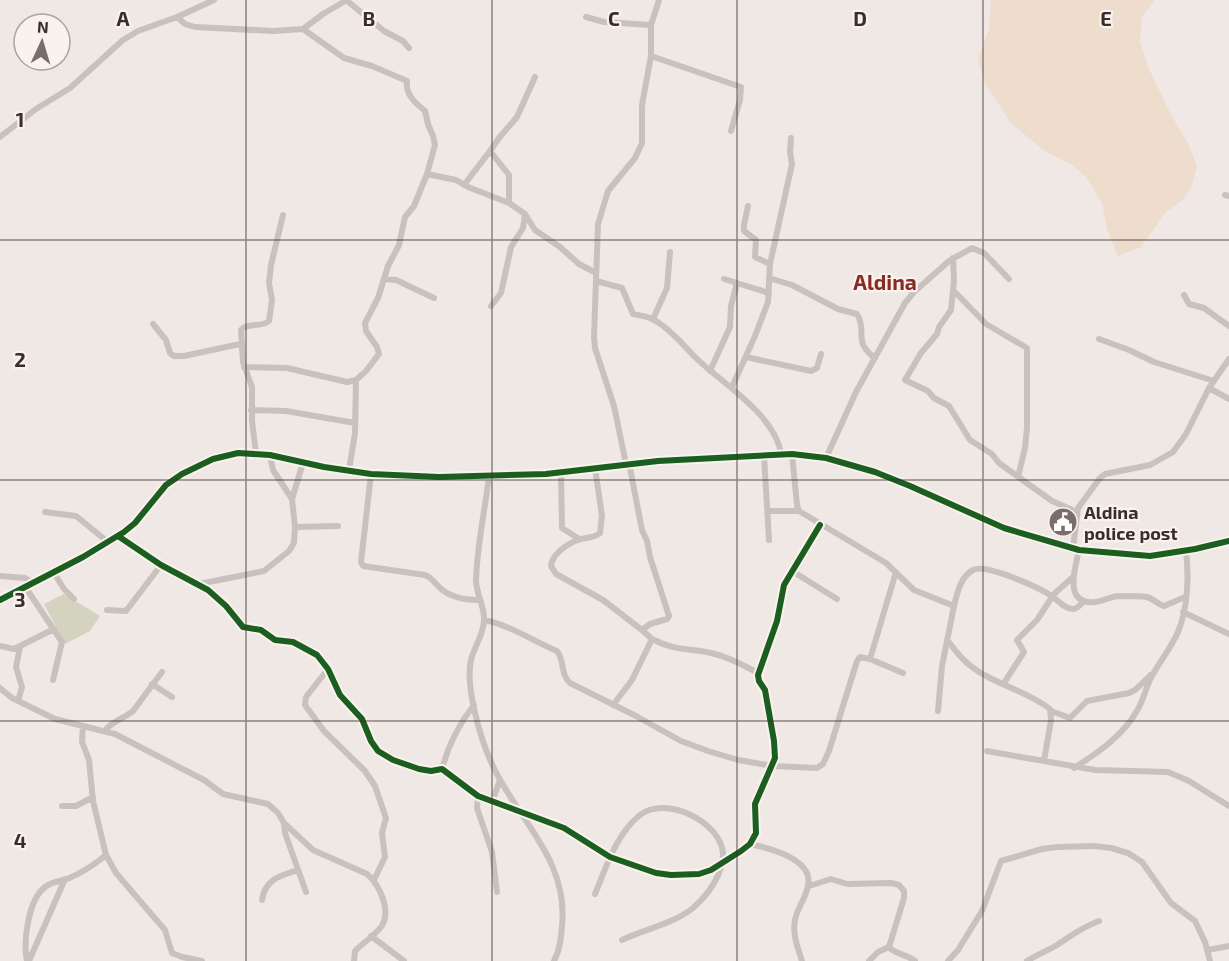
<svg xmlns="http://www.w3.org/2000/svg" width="1229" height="961" font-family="'Exo 2',sans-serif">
<rect width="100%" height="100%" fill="#efe8e5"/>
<!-- green -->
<path fill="#d4d3bf" d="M64 594 100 616 90 631 65 644 44 604Z"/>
<!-- sand -->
<path fill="#eedccd" d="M991 0H1155L1142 17 1140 41 1149 69 1171 115 1189 145 1197 167 1191 187 1183 200 1166 212 1141 247 1118 256 1107 229 1102 203 1086 177 1072 165 1043 150 1010 122 985 83 978 59 989 30Z"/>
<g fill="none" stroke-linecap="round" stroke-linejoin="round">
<!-- minor -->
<path stroke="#c9c1bd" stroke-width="6" d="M346 0 384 31 403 41 409 48
M177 17 214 0
M586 17 604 22 651 25
M303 29 323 14 347 0
M651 56 741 87 740 100 731 131
M535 77 517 117 499 138 490 151 509 175V203L525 214 535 230 560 247 579 264 596 273
M0 137 36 109 70 88 123 40 138 31 177 17 185 24 195 27 273 31 303 29 344 58 372 66 407 81C405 94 415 103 425 111L428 124 433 136 435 145 427 174
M464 185 490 151
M1225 195 1229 196
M748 206 744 225V231L756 240 755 257 770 264
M953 258 954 280 951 310 939 327 937 334 921 353 905 380 928 391 934 398 949 406 970 440 992 454 999 463 1052 501 1077 512
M769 278 792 285 838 309 857 314C868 332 852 341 875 358
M384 279 396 280 434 298
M724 279 769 293
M596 281 622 288 633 314C643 316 651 317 659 323 673 332 684 346 696 358 723 384 774 414 781 453
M953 290 986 324 1027 348V428L1025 448 1018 477
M1184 295 1189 304 1204 308 1229 326
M491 306 501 293 511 247 523 228 525 214
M653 319 667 288 670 252
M153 324 166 340 170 353 174 356H184L240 344
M1099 339 1129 350 1154 362 1214 381
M746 357 811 371 817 368 821 354
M244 367 287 368 347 382 356 380 366 371 379 354 377 347 366 331 365 323 378 298 388 266 399 245 405 217 414 206 427 174 456 180 468 187 509 203
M710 371 730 327 731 306 737 283
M732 387 755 336 768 302 770 264 792 164 790 152 791 138
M1209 388 1229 399
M251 410 286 411 355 423
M256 453 252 421V387L243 362 241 330C248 322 262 328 269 321L272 300 269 283 271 265 283 215
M792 454 797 505 799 511 886 563 914 590 954 606 942 666 938 711
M764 455 769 540
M826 458 856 392 905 303 914 292 949 261 972 248 984 253 1009 279
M626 464 614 406 595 348 594 337 598 224 608 191 635 158 642 143V105L651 56V25L659 0
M595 468 602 516 600 533C593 539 585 537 578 540 567 544 552 554 551 566L556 574 603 600 642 630
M349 470 355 433 356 380
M561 473 562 528 579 539
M371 474 361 562 363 566 425 575C432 578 435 583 440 588 451 598 466 600 479 600
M489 476C485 510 477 546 476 580 476 594 485 607 484 620 484 634 474 647 471 660 465 686 480 737 491 762 516 819 569 858 562 926 561 938 560 950 554 961
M292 499 303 463
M768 511H799
M45 512 76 516 108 542
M295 527 338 526
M118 536 161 565 208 590 226 606 243 627 261 630 275 640 293 642 317 655 328 669 340 695 362 719 371 741 378 751 393 760 419 769 431 771 442 769 478 796 564 828 610 857 656 873 671 875 699 874 711 870 741 851 750 844 756 833 755 804 775 758 774 741 765 690 759 681 758 675 777 621 784 585 820 525
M1073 548 1078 508 1100 478 1105 474 1150 465 1173 452 1186 434 1209 388 1229 359
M1079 550C1075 568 1063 605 1095 602 1103 601 1110 597 1118 596 1127 596 1139 596 1147 597 1154 599 1157 604 1164 606L1185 597
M792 571 837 599
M896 572 870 659 903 673
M54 573 64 589 74 599
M0 576 25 578 34 584
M199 584 264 571 289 551 294 543 295 527 292 499 273 470 270 455
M26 588 62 642 53 680
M0 600 83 557 124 532 135 523 166 485 182 474 213 459 238 453 270 455 324 467 371 474 439 477 546 474 658 461 792 454 826 458 875 472 910 486 1004 528 1079 550 1150 556 1195 549 1229 541
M954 606C957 594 960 577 973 570 985 563 1041 588 1053 597 1059 601 1064 609 1073 609 1077 609 1081 604 1084 601
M107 610 126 611 161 565
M1183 612 1229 634
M484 620C510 625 533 641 557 651 565 661 560 674 570 683L636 716 681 741 708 751 738 760 773 766 817 768 823 764 829 751 857 661 860 657 870 659
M652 639C675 651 688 648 711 653 728 657 743 665 758 673
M947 640C953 647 959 656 966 662 990 684 1025 689 1050 709L1051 720 1044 761
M0 646 14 649 54 629
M328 669 306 697 305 705 324 731 365 771 375 786 386 818 382 833 385 857 374 880
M1004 683 1024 652 1017 640 1037 620 1054 594 1073 577
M152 684 172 697
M0 688 12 698 55 719 115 734 204 780 223 794 268 804 278 813 284 823 313 850 367 874C380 885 392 912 381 927 374 936 363 943 355 951L354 961
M18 701 22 687 16 667 20 647
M613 705 632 680 652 639 642 630 650 624 667 619 669 616 650 557 647 541 642 530 629 463
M1051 711 1070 718 1087 701 1129 693 1135 690 1151 675
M83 726 82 742 89 760 93 801 106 855 116 873 165 930 172 953 182 957 202 961
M105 731C111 721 124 719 133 711L162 672
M987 751 1095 770 1168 772 1189 781 1229 806
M1074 768C1099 752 1124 735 1138 709 1144 699 1146 686 1152 676 1160 661 1171 648 1178 632 1188 608 1189 576 1186 551
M442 769C448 746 459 724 474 705
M478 796 477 808 492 852 497 892
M492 802 500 780
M62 806H76L93 797
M284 823 285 833 306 892
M750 844C769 848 814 859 808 886 806 898 797 908 795 920 792 934 798 948 802 961
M809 886 831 879 847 884 891 883 899 885 904 891V898L889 947C893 953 907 955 915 961
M595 894C606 868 616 834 640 815 665 795 720 821 723 853 724 873 708 895 693 908 673 924 645 929 622 940
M262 900C265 879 280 876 298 870
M371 936 404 961
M1208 950 1229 946
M27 961C23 942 28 900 45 887 51 882 60 881 67 879 82 873 94 865 106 855
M29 961 65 879
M869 961 878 952 889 947
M948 961 958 950 982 911 1001 861 1042 849 1057 847 1094 846 1111 848 1128 853 1142 862 1171 903 1195 921 1205 942 1210 961
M1027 961C1036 955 1047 951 1057 945 1073 935 1080 928 1099 921"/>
<!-- cycleway casing -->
<g stroke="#faf2ed" stroke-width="10">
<path id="cycleway" d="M118 536 161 565 208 590 226 606 243 627 261 630 275 640 293 642 317 655 328 669 340 695 362 719 371 741 378 751 393 760 419 769 431 771 442 769 478 796 564 828 610 857 656 873 671 875 699 874 711 870 741 851 750 844 756 833 755 804 775 758 774 741 765 690 759 681 758 675 777 621 784 585 820 525
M0 600 83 557 124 532 135 523 166 485 182 474 213 459 238 453 270 455 324 467 371 474 439 477 546 474 658 461 792 454 826 458 875 472 910 486 1004 528 1079 550 1150 556 1195 549 1229 541"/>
</g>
<!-- cycleway -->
<use href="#cycleway" stroke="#1b5e20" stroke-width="6"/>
</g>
<!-- grid -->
<path fill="none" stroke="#3a2d2b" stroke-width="1.5" stroke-opacity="0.55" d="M246 0V961M492 0V961M737 0V961M983 0V961M0 240H1229M0 480H1229M0 721H1229"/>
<!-- icons -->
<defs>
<g id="civic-disc" transform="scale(1.5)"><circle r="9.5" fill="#796e6c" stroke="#faf2ed"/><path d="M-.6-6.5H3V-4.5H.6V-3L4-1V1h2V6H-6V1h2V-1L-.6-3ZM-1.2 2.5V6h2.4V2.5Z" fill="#fff"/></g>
</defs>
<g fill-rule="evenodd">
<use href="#civic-disc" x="1063" y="522"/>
</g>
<g text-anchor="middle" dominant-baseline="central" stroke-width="4.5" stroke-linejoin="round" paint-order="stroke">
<!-- poi labels -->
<g font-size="18" font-weight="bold" fill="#3a2d2b" stroke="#faf2ed" text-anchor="start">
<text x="1084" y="512">Aldina<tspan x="1084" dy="21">police post</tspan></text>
</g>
<!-- quarter labels -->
<g font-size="21" font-weight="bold" fill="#882b25" stroke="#faf2ed">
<text x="885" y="281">Aldina</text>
</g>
</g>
<g font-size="20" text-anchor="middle" font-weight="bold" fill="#3a2d2b" stroke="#faf2ed" stroke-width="4.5" stroke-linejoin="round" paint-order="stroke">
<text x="123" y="26">A</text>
<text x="369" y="26">B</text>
<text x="614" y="26">C</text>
<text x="860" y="26">D</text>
<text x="1106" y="26">E</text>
<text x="20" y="127">1</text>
<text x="20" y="367">2</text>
<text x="20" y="607">3</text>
<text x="20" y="848">4</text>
</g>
<!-- north arrow -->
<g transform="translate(42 42) rotate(4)"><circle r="28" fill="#faf2ed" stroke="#ada39f" stroke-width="1.5"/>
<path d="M0-4.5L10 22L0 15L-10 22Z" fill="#796e6c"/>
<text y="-9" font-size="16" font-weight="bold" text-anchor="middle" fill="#3a2d2b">N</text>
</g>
</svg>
